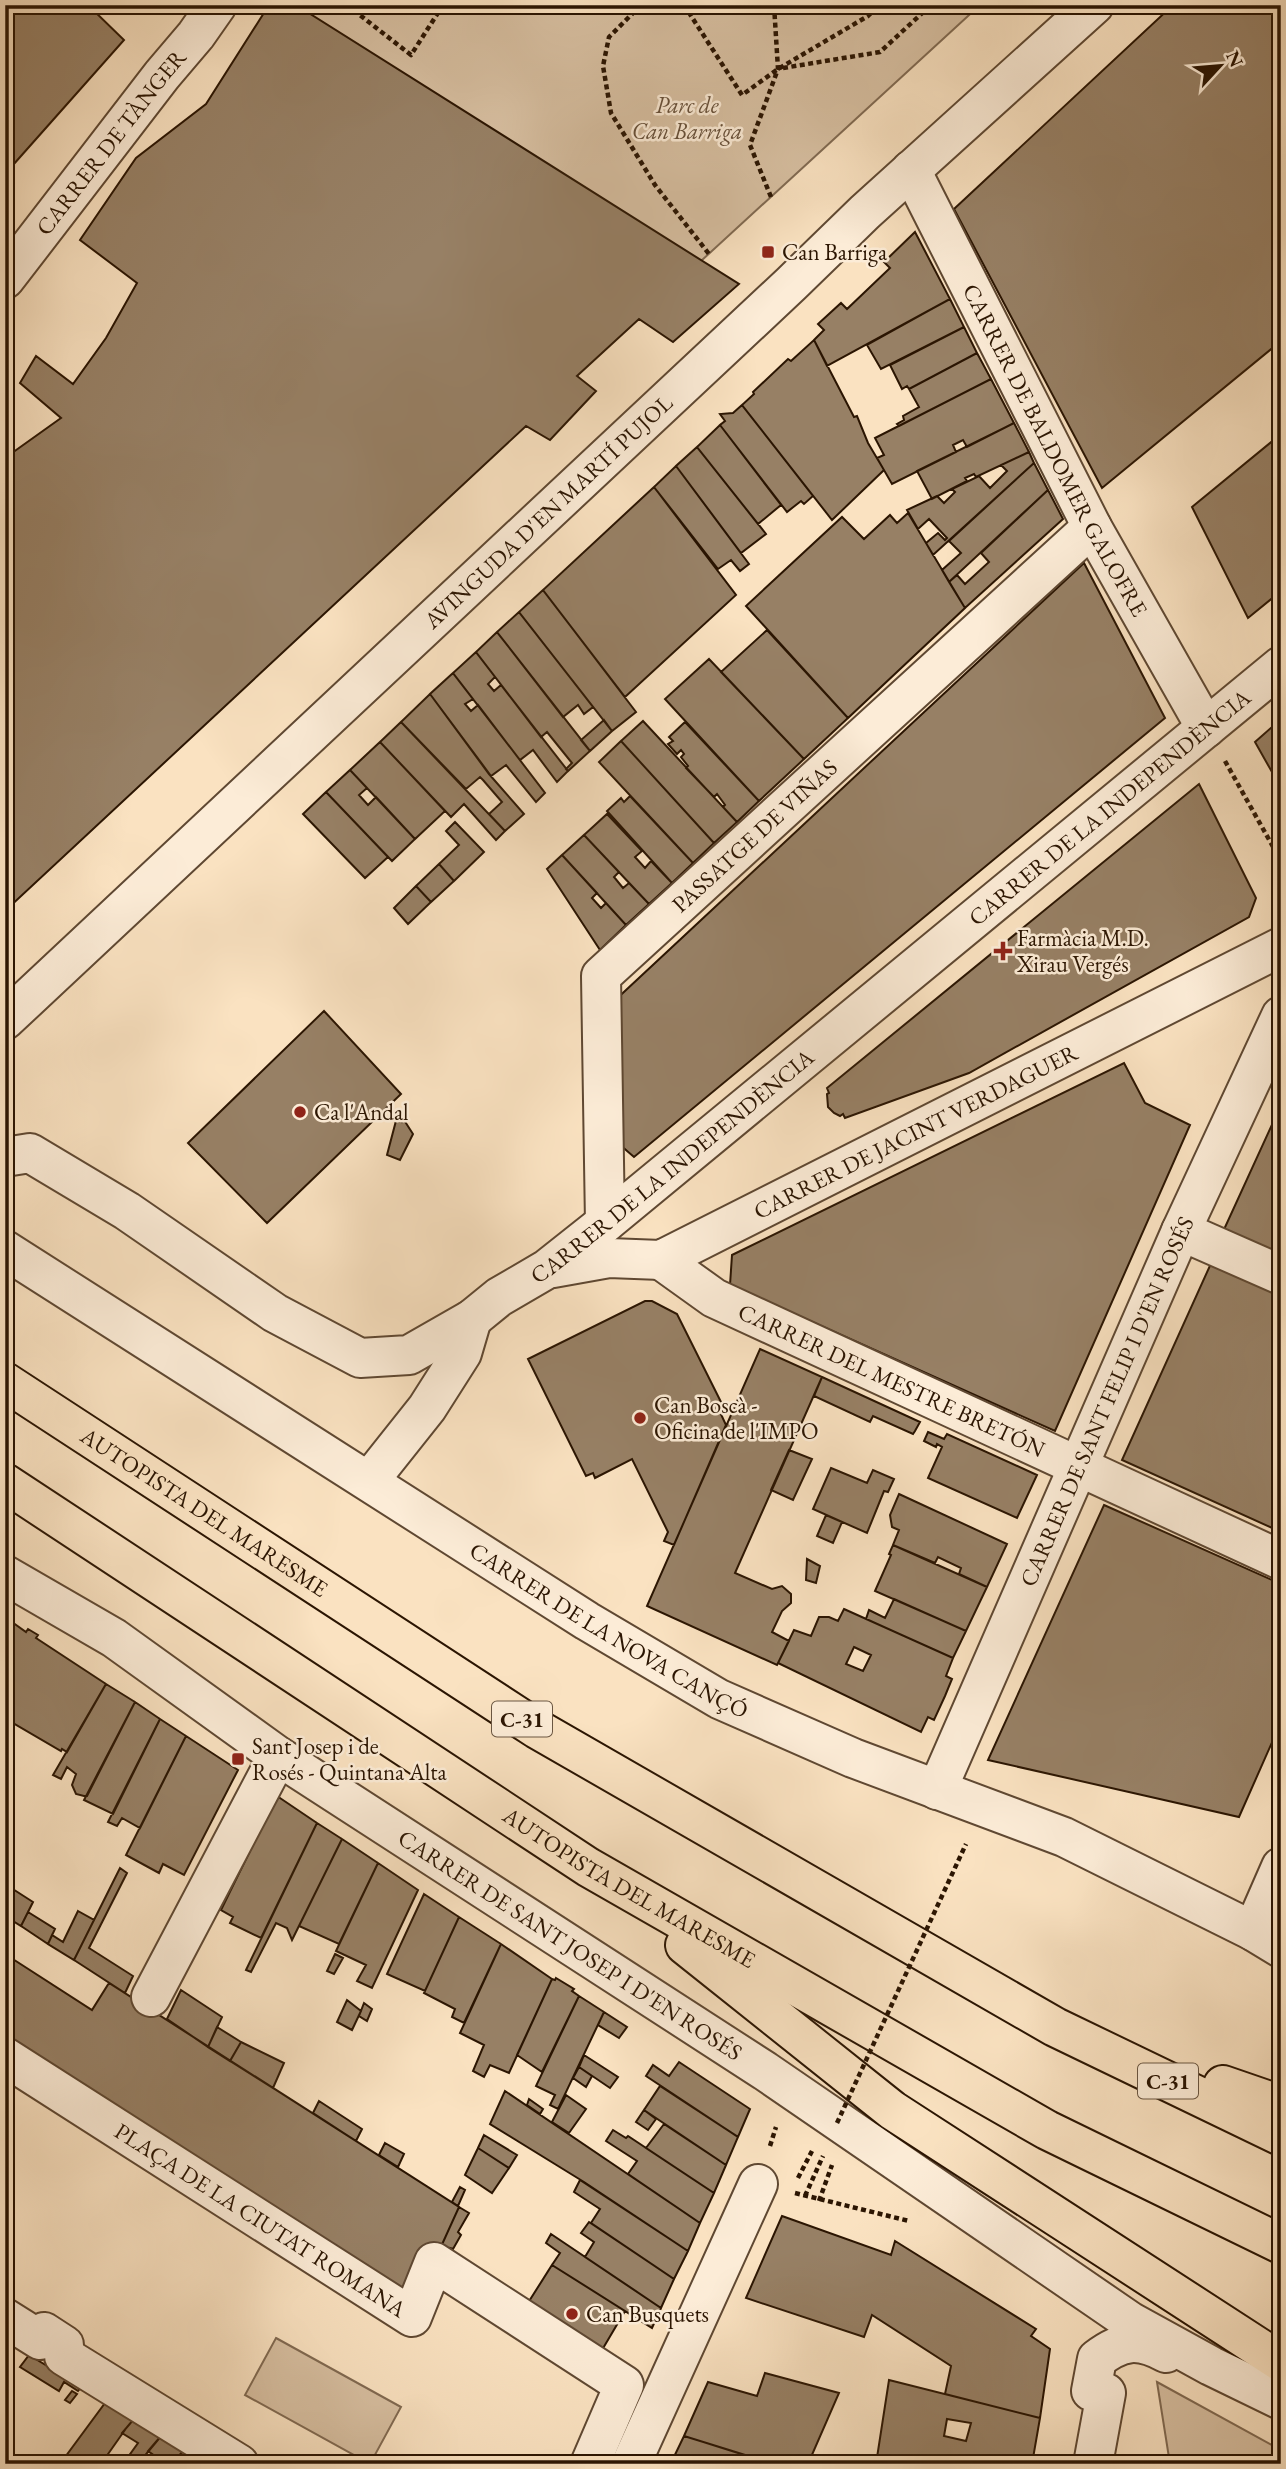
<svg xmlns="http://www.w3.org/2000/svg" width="1286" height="2469" font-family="'EB Garamond',serif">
<rect width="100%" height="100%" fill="#fae2c1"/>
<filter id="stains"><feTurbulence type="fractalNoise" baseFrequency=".00286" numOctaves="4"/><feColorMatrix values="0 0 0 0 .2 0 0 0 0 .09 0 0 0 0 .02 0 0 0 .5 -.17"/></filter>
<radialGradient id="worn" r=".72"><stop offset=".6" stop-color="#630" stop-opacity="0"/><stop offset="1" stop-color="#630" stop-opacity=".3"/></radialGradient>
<!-- green -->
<path fill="#d7bfa1" stroke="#816a52" stroke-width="2" d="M295 5H980L701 261Z
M276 2338 401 2407 370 2464 245 2395Z
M1157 2382 1281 2450V2464H1170Z"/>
<!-- building -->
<path fill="#978065" stroke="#2b1502" stroke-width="2" fill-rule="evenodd" d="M5 5H88L124 40 5 174Z
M269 5H296L739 284 673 342 639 319 577 376 596 391 550 440 526 426 5 911V458L61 418 20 383 36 356 73 384 106 338 137 283 80 240 136 158 206 104Z
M1173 5H1281V341L1102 488 954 209Z
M915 232 950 299 827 366 814 340 824 330 818 324 841 303 847 309 890 268 884 262Z
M950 299 964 327 881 369 867 345Z
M964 327 977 353 909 389 907 386 902 389 890 365Z
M814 340 854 417 857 416 868 443 884 470 832 520 742 405 754 394 753 392 788 359 791 361Z
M977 353 991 379 899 426 897 424 904 420 903 416 919 407 909 389Z
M991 379 1014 423 967 447 963 440 953 445 956 452 892 484 877 458 884 455 875 438Z
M742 405 813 496 804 504 801 501 787 512 720 425 725 421 720 414 733 413Z
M1014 423 1029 452 976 477 974 474 965 478 967 481 932 499 917 471Z
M720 425 781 505 758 524 697 447Z
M1281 434V591L1248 618 1192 507Z
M697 447 766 534 741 553 676 466Z
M1029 452 1034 463 933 555 926 543 938 533 945 540 947 538 929 519 918 529 907 510 937 496 944 503 955 492 952 489 979 476 990 488 1007 471 1001 465Z
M1034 463 1048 490 949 582 942 570 961 553 949 541Z
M676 466 749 564 740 571 731 560 718 569 654 487Z
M654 487 736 595 625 697 543 590Z
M1048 490 1063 519 965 608 949 582 957 575 965 584 989 562 981 553Z
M908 513 965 608 848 718 746 606 842 517 864 539 890 515 897 523Z
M1084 563 1165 718 634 1157 611 1137 610 1005Z
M543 590 636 712 612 731 519 612Z
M519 612 593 707 584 714 578 705 563 717 497 632Z
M767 630 848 718 804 759 721 672Z
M497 632 590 751 568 771 566 769 572 763 547 732 541 737 476 652Z
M476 652 495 677 488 684 494 691 501 685 568 771 557 782 533 750 520 760 453 673Z
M709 659 804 759 759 801 665 699Z
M453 673 473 699 465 704 471 711 478 705 545 793 536 802 506 765 491 776 430 694Z
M430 694 489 774 524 814 505 831 489 814 502 802 483 780 480 777 466 789 401 722Z
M1281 719V788L1255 742Z
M604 720 612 731 590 751 581 740Z
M643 721 737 822 714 843 621 741Z
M401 722 505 831 496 840 464 804 451 817 380 742Z
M685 722 759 801 737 822 723 807 725 805 717 794 714 797 686 768 688 766 681 757 684 754 681 750 677 754 668 744 673 741 669 737Z
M621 741 714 843 693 863 599 762Z
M380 742 445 811 415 839 350 770Z
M350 770 367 788 359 795 368 805 376 797 415 839 392 861 326 792Z
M1199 784 1256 898 1249 917 969 1073 845 1118 843 1114 840 1116 834 1113 828 1107 827 1094 829 1093 827 1088Z
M326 792 388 857 365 878 303 814Z
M630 796 693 863 672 883 607 811 621 798 624 802Z
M607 814 642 851 635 857 645 868 651 861 672 883 649 904 584 835Z
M455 822 484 852 454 881 439 864 459 845 446 831Z
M584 835 619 872 614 877 623 888 629 883 649 904 626 925 562 855Z
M562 855 597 893 592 898 601 908 606 903 626 925 600 950 547 869Z
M439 864 454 881 431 902 416 886Z
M416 886 431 902 408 924 394 908Z
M324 1011 401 1094 267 1223 188 1143Z
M1124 1063 1145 1103 1190 1125 1055 1431 730 1285 732 1255Z
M1281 1105V1262L1221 1236Z
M397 1117 402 1122 404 1120 413 1134 400 1160 387 1155Z
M1213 1259 1281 1289V1532L1122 1460Z
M645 1301H652L677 1314 724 1408 719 1410 726 1425 674 1545 664 1541 668 1532 632 1459 595 1478 593 1473 586 1476 528 1359Z
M760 1349 822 1377 735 1573 772 1589 782 1586 791 1594V1603L782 1611 772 1632 789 1641 777 1665 647 1606Z
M822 1377 920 1422 915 1431 913 1434 873 1416 870 1422 814 1396Z
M928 1432 944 1439 947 1434 1037 1475 1017 1518 928 1478 942 1447 937 1444 936 1447 924 1441Z
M789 1450 812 1459 793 1500 771 1490Z
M831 1468 867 1483 873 1470 894 1479 888 1492 884 1491 867 1533 813 1509Z
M899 1494 1007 1544 987 1587 959 1574 961 1568 938 1557 935 1563 893 1545 899 1530 892 1527 890 1515Z
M1104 1505 1281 1584V1722L1239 1817 988 1760Z
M826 1515 842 1522 833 1543 817 1536Z
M893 1545 987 1587 966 1631 875 1591 891 1555 889 1554Z
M807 1559 820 1566 816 1583 806 1580Z
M894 1599 966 1631 953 1658 866 1619 869 1610 885 1618Z
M844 1609 953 1658 946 1676 952 1679 945 1696 934 1720 928 1717 921 1732 778 1663 794 1630 811 1636 819 1617H829L838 1621ZM854 1647 871 1655 863 1671 846 1664Z
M5 1617 26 1632 28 1629 38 1635 36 1638 106 1684 67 1752 62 1749 61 1751 11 1722 5 1734Z
M106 1684 135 1702 87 1796H84L76 1794 72 1785 76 1774 67 1767 61 1779 53 1775Z
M135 1702 160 1719 113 1814 84 1800Z
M160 1719 186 1736 140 1828 122 1818 117 1826 108 1822Z
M186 1736 238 1770 184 1875 163 1864 159 1873 126 1855Z
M277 1796 317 1823 261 1938 230 1923 233 1917 221 1910Z
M317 1823 342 1839 292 1940 287 1928 276 1923 251 1972 246 1970Z
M342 1839 378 1863 339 1944 299 1926Z
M378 1863 418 1890 372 1988 357 1981 366 1965 336 1951Z
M120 1868 127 1873 89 1948 133 1976 125 1993 74 1960Z
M5 1884 33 1902 21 1926 5 1916Z
M424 1894 459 1917 425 1991 387 1974Z
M78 1911 94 1920 74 1960 48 1944 52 1935 63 1942Z
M28 1912 55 1929 48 1944 21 1926Z
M459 1917 501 1944 464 2023 452 2017 455 2009 424 1993Z
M501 1944 552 1979 509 2073 490 2065 484 2077 473 2071 484 2045 460 2033Z
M5 1954 92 2010 109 1983 459 2207 413 2309 5 2050Z
M335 1954 343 1958 334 1974 327 1971Z
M556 1978 574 1989 572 1991 579 1996 542 2072 517 2055 552 1979 555 1980Z
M181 1990 222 2017 208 2047 167 2019Z
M579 1996 604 2012 558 2109 550 2105 555 2095 536 2086Z
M347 2000 361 2011 352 2030 337 2022Z
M364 2003 372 2009 367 2021 359 2016Z
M604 2012 627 2027 619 2038 598 2025Z
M217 2027 241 2042 230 2061 208 2047Z
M241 2042 284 2063 273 2088 230 2061Z
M584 2055 618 2077 610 2088 579 2067Z
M679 2062 750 2109 738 2137 646 2076 653 2065 669 2076Z
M579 2067 592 2076 586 2087 573 2078Z
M660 2086 738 2137 726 2165 644 2110Z
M505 2091 700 2223 688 2251 584 2182 490 2124Z
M566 2095 586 2109 569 2133 552 2122Z
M529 2099 543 2109 540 2114 527 2105Z
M319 2101 362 2129 356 2141 313 2113Z
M644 2110 656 2119 648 2130 636 2122Z
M664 2124 726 2165 714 2193 646 2148Z
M613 2130 626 2138 628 2136 714 2193 700 2223 628 2174 637 2161 606 2141Z
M484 2135 517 2155 509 2168 478 2148Z
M385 2143 404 2154 398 2167 379 2155Z
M478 2148 509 2168 492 2193 465 2175Z
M580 2180 688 2251 674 2279 591 2223 600 2209 574 2192Z
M460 2187 465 2190 458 2206 452 2202Z
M459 2207 469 2213 458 2232 461 2235 453 2249 450 2248 446 2255 434 2262Z
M782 2216 891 2255 895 2241 1036 2329 1031 2336 1050 2349 1040 2418 945 2394 951 2366 872 2315 864 2337 746 2298Z
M589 2222 674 2279 661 2308 585 2257 594 2242 581 2233Z
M551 2234 661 2308 652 2328 552 2265 560 2253 546 2243Z
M552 2265 625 2311 602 2350 519 2317Z
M29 2355 54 2370 92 2374 78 2391 64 2382 59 2391 20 2367Z
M765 2373 839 2393 808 2464H773L684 2436 708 2382 757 2396Z
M889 2380 1040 2418 1032 2464H876ZM947 2419 971 2423 966 2441 944 2436Z
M72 2391 77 2394 70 2403 65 2400Z
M105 2403 145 2406 127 2427 101 2464H60Z
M145 2406 172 2423 138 2464H123L138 2443 122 2433Z
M172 2423 195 2437 172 2464H160L162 2461 148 2451Z
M684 2436 771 2463 773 2464H681L672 2461Z
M195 2437 216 2464H172Z"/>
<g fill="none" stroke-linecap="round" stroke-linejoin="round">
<!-- minor casing -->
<g stroke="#5f4832" stroke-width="42">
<g id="minor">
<path id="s1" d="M911 170 1092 527 1206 728"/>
<path id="s2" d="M5 279 162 75 196 35 217 5"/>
<path id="s3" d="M5 1020 791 284 865 212 1094 5"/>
<path id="s4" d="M5 1157 30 1153 127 1211 275 1313 360 1358 409 1355 472 1319 499 1297 547 1269 605 1223 1281 666"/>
<path id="s5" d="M605 1223 601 976 1092 527"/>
<path d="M1181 1231 1281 1275"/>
<path id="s6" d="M5 1250 587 1621 719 1699 853 1758 1064 1837 1253 1931 1281 1948"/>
<path id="s7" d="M661 1260 714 1298 1281 1560"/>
<path id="s8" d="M553 1268 609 1258 661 1260 1281 947"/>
<path d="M369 1481 427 1408 462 1353 472 1319"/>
<path id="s9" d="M5 1575 114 1638 278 1756 765 2071 1131 2322 1211 2366 1281 2400"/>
<path id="s10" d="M937 1790 1181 1231 1281 1016"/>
<path d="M1253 1931 1281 1867"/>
<path d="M151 1997 278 1756"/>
<path id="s11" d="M5 2057 412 2317 434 2262 624 2385 590 2464"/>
<path d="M5 2318 40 2340 44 2332 64 2345V2356L239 2464"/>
<path d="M631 2464 758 2184"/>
<path d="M1093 2464 1106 2393 1091 2391 1097 2359C1122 2340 1138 2338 1166 2353"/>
</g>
</g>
<!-- highway casing -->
<g stroke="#2b1502" stroke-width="42">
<g id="highway">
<path id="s12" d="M5 1382 537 1729 1055 2027 1281 2136"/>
<path id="s13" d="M5 1483 588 1867 1047 2130 1281 2244"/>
<path d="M685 1945 892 2110 1281 2362"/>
<path d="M1223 2085 1281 2105"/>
</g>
</g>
<!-- path -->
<path stroke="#2b1502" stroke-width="4.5" stroke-dasharray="5 3.5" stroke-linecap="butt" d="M347 5 411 55 443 5
M641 5 609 37 603 66 611 113 655 185 709 254
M684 5 742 95 778 69 868 16 879 5
M783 68 880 52 931 5
M771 197 750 145 778 69 774 5
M1225 761 1281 861
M770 2146 776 2127
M798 2178 812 2151
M795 2193 909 2221
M805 2196 823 2156
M819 2201 832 2165"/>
<!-- minor -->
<use href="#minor" stroke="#fcecd7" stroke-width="38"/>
<!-- highway -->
<use href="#highway" stroke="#fae2c1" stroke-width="38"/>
<!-- path-bridge -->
<path stroke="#2b1502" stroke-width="4.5" stroke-dasharray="5 3.5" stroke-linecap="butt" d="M837 2123 966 1844"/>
</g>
<!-- markers -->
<g fill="#8f2418" stroke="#fcecd7" stroke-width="2.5">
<rect x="761" y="245" width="14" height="14" rx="3.5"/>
<path d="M999.5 940.5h7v7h7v7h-7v7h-7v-7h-7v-7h7z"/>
<circle cx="300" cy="1112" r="7"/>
<circle cx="640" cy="1418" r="7"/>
<rect x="231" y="1752" width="14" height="14" rx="3.5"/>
<circle cx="572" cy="2314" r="7"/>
</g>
<g text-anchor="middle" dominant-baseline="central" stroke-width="5" stroke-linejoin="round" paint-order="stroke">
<!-- shield labels -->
<g fill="#fcecd7" stroke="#6a5642" stroke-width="2">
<rect x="492" y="1701.5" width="60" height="35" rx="5"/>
<rect x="1138" y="2063.5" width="60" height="35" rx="5"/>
</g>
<g font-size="21" font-weight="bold" fill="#2b1502">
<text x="522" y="1719">C-31</text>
<text x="1168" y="2081">C-31</text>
</g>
<!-- park labels -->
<g font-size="23" font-style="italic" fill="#67503a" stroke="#fcecd7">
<text x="687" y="105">Parc de<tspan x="687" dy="26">Can Barriga</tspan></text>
</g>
<!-- street labels -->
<g font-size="23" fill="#2b1502" stroke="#fcecd7">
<text stroke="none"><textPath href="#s2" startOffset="173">CARRER DE TÀNGER</textPath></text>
<text stroke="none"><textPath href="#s1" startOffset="315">CARRER DE BALDOMER GALOFRE</textPath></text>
<text stroke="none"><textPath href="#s3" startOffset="744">AVINGUDA D'EN MARTÍ PUJOL</textPath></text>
<text stroke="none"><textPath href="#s4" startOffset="1354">CARRER DE LA INDEPENDÈNCIA</textPath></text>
<text stroke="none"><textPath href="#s5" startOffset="455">PASSATGE DE VIÑAS</textPath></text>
<text stroke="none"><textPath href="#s8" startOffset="394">CARRER DE JACINT VERDAGUER</textPath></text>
<text stroke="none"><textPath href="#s4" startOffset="788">CARRER DE LA INDEPENDÈNCIA</textPath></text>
<text stroke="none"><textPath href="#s7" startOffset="261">CARRER DEL MESTRE BRETÓN</textPath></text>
<text stroke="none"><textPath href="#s10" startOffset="424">CARRER DE SANT FELIP I D'EN ROSÉS</textPath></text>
<text stroke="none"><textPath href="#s12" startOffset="238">AUTOPISTA DEL MARESME</textPath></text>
<text stroke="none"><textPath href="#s6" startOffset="714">CARRER DE LA NOVA CANÇÓ</textPath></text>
<text stroke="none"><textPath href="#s13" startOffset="744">AUTOPISTA DEL MARESME</textPath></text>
<text stroke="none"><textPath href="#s9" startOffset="676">CARRER DE SANT JOSEP I D'EN ROSÉS</textPath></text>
<text stroke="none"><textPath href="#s11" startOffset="303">PLAÇA DE LA CIUTAT ROMANA</textPath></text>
</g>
<!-- poi labels -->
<g font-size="23" fill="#2b1502" stroke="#fcecd7" text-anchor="start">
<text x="782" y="252">Can Barriga</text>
<text x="1017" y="938">Farmàcia M.D.<tspan x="1017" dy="26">Xirau Vergés</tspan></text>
<text x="314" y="1112">Ca l'Andal</text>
<text x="654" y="1405">Can Boscà -<tspan x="654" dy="26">Oficina de l'IMPO</tspan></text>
<text x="252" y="1746">Sant Josep i de<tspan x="252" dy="26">Rosés - Quintana Alta</tspan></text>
<text x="586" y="2314">Can Busquets</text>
</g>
</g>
<!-- margin -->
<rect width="1286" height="2469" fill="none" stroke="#fae2c1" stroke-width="28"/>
<rect x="7" y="7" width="1272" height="2455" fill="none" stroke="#2b1502" stroke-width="3.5"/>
<rect x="14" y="14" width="1258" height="2441" fill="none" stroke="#2b1502" stroke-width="2"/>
<!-- north arrow -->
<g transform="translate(1220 66) rotate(64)" stroke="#fcecd7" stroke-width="5" paint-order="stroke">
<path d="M0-5L12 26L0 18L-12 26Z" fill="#2b1502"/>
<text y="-10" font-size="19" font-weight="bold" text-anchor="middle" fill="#2b1502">N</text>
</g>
<rect width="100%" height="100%" filter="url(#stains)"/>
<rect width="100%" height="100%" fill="url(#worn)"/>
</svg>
